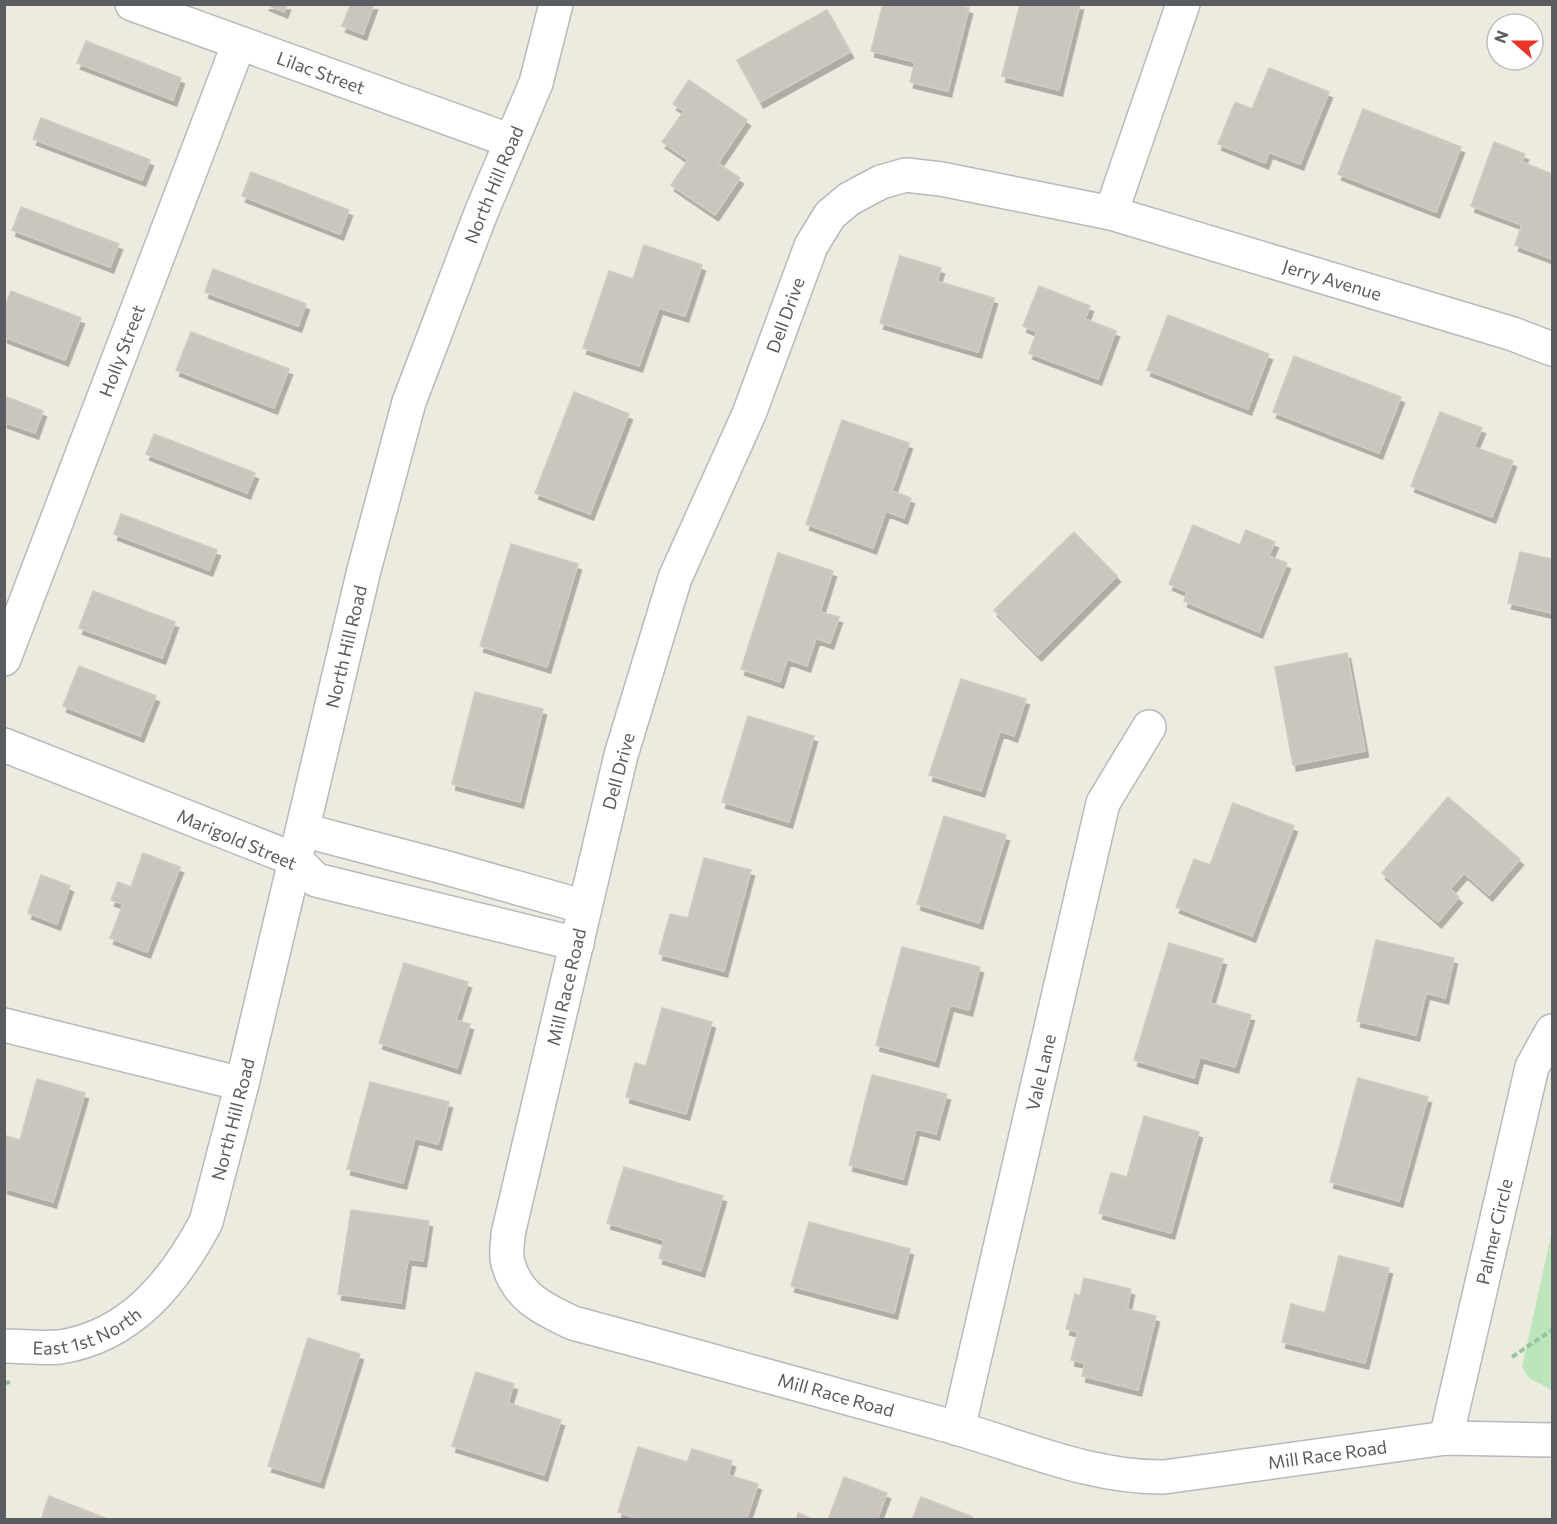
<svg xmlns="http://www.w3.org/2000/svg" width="1557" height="1524" font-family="Commissioner,sans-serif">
<defs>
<filter id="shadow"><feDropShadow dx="3.5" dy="6" stdDeviation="0" flood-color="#0004"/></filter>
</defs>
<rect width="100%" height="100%" fill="#edeae0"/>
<!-- green -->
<path fill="#bde5bc" d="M1552 1231V1390L1529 1378 1522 1367Z"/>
<!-- building -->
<path fill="#c9c6c0" stroke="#d1cbbf" stroke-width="1.5" filter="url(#shadow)" d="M265 4H287L284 12Z
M351 4H374L363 34 342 26Z
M883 4H956L969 8 948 91 910 82 915 62 871 51Z
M1020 4H1080L1059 90 1002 76Z
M827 10 850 52 760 102 737 60Z
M86 41 181 78 173 100 77 63Z
M1269 68 1329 92 1300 164 1269 152 1265 163 1218 144 1235 102 1252 109Z
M689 80 747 120 718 163 740 178 715 215 671 185 688 160 662 142 684 111 673 104Z
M1363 109 1461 147 1436 212 1338 174Z
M41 118 150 160 142 180 33 139Z
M1494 142 1525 154 1522 162 1552 174V259L1515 245 1522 225 1471 206Z
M251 172 349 210 340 234 242 196Z
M21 207 119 244 110 267 12 230Z
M644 245 702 265 685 316 659 308 639 366 583 348 609 271 633 279Z
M900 256 941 268 937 281 994 298 978 352 880 323Z
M213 269 306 304 298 326 205 292Z
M1039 286 1090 306 1085 319 1116 331 1098 379 1029 353 1037 332 1023 326Z
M11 291 81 318 65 360 4 337V309Z
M1168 315 1269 354 1248 409 1147 370Z
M191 332 289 369 274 408 176 370Z
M1294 356 1401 397 1379 453 1273 412Z
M574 392 629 414 590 514 535 493Z
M4 396 43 411 35 433 4 422Z
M1440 412 1482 428 1474 447 1513 461 1492 517 1411 486Z
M842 420 909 443 892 491 911 498 904 518 886 511 873 548 806 524Z
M154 434 255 473 247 493 146 454Z
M121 514 217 550 209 570 114 534Z
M1193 525 1240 545 1246 530 1275 542 1269 556 1287 563 1259 632 1184 601 1187 592 1169 584Z
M1074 532 1117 576 1038 655 994 610Z
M511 544 578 564 547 667 480 646Z
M1520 552 1552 559V613L1508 603Z
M778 553 833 571 820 612 839 617 830 643 816 638 807 666 787 659 780 682 741 669Z
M93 591 175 622 162 658 79 628Z
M1347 653 1365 751 1293 765 1275 667Z
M79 666 156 696 140 736 63 706Z
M961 679 1026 699 1014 736 1000 731 981 791 929 775Z
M475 692 543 709 520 802 452 784Z
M748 716 814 736 789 822 722 802Z
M1448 797 1520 859 1489 895 1464 873 1450 889 1459 897 1438 922 1382 873Z
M1233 803 1294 826 1252 936 1176 907 1194 859 1210 865Z
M944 816 1006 835 979 923 917 904Z
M143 853 180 867 147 952 110 938 123 904 111 900 118 882 131 887Z
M704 858 751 870 724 971 659 954 670 914 688 918Z
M41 875 70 886 57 924 28 913Z
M1376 940 1454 958 1445 998 1426 993 1416 1035 1357 1021Z
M1169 943 1223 959 1210 1003 1251 1015 1235 1067 1200 1057 1194 1078 1134 1060Z
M902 947 980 967 969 1010 950 1005 935 1061 876 1045Z
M404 963 468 982 456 1020 470 1024 457 1068 379 1043Z
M662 1008 712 1022 686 1114 626 1097 635 1063 646 1066Z
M872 1075 947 1094 936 1134 916 1129 903 1179 849 1165Z
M1358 1078 1428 1097 1399 1201 1330 1182Z
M37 1079 85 1093 53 1202 4 1188 6 1136 20 1140Z
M370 1082 449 1102 438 1144 415 1138 403 1183 347 1169Z
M1144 1116 1199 1132 1171 1233 1099 1213 1111 1173 1127 1177Z
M624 1167 723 1196 701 1271 659 1258 664 1240 607 1223Z
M351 1210 429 1221 423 1261 408 1259 401 1303 338 1294Z
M809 1222 910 1249 894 1313 791 1286Z
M1339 1256 1389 1268 1365 1363 1282 1342 1291 1304 1325 1313Z
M1084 1278 1131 1289 1127 1309 1156 1316 1138 1390 1082 1376 1085 1363 1071 1360 1078 1332 1066 1329 1075 1294 1080 1296Z
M308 1338 360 1354 320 1482 268 1466Z
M476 1372 514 1384 508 1403 561 1420 544 1475 452 1446Z
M638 1447 687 1462 692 1449 732 1461 728 1475 758 1484 746 1520H642L618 1512Z
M844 1477 887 1493 877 1520H828Z
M49 1496 110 1520H41Z
M921 1497 973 1517 972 1520H912Z
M798 1513 815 1520H796Z"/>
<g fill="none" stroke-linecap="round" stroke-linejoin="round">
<!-- minor casing -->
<g stroke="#b6b9be" stroke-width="36">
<g id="minor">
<path id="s1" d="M132 4 511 141"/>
<path id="s2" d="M1183 4 1111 213 941 179 906 175 881 182 849 199 830 215 811 246 749 414 675 578 621 755 508 1234C508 1242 505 1254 508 1263 517 1297 543 1309 573 1323 700 1357 827 1392 953 1427 1023 1447 1091 1478 1164 1477L1446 1438 1552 1440"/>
<path id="s3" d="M1111 213 1513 334 1552 349"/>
<path id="s4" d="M4 659 239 43"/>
<path d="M4 745 296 860 316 880 577 944"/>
<path d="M303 830 447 868 585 907"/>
<path d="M4 1025 242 1084"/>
<path id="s5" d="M4 1346C22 1346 43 1349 60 1347 131 1336 174 1282 206 1222L242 1084 364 570 409 402 481 213 536 83 556 4"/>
<path id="s6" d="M958 1429 1103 803 1149 727"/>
<path id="s7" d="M1446 1438 1532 1067 1552 1031"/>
</g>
</g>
<!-- path -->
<path stroke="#95c6a2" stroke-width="4" stroke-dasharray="6 3" stroke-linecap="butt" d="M1512 1357 1552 1330
M4 1383 13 1382"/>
<!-- minor -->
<use href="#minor" stroke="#fff" stroke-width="33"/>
</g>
<g text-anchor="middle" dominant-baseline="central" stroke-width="6" stroke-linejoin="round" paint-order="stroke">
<!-- street labels -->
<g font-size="18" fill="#595d62" stroke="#fff">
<text stroke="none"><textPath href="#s1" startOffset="201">Lilac Street</textPath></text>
<text stroke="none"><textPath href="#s5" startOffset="1334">North Hill Road</textPath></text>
<text stroke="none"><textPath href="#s3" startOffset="231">Jerry Avenue</textPath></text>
<text transform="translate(785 315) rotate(-70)">Dell Drive</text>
<text stroke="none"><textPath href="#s4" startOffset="330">Holly Street</textPath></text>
<text stroke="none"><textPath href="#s5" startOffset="848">North Hill Road</textPath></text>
<text transform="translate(618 771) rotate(-75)">Dell Drive</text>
<text transform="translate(237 839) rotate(23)">Marigold Street</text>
<text transform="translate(566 987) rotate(-77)">Mill Race Road</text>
<text stroke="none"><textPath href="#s6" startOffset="366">Vale Lane</textPath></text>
<text stroke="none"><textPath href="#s5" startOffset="362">North Hill Road</textPath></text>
<text stroke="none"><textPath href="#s7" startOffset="212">Palmer Circle</textPath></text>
<text stroke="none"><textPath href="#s5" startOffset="86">East 1st North</textPath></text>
<text stroke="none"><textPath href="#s2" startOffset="1983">Mill Race Road</textPath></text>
<text stroke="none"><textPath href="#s2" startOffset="2487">Mill Race Road</textPath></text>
</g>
</g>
<!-- border -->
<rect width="1557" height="1524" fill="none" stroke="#595d62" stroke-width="12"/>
<!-- north arrow -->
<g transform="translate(1515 42) rotate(291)"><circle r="28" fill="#ffffff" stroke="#bdbec0" stroke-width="1.5"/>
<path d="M0-4.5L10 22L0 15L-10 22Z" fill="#eb3328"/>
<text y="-9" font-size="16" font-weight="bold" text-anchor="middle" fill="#595d62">N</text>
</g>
</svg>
